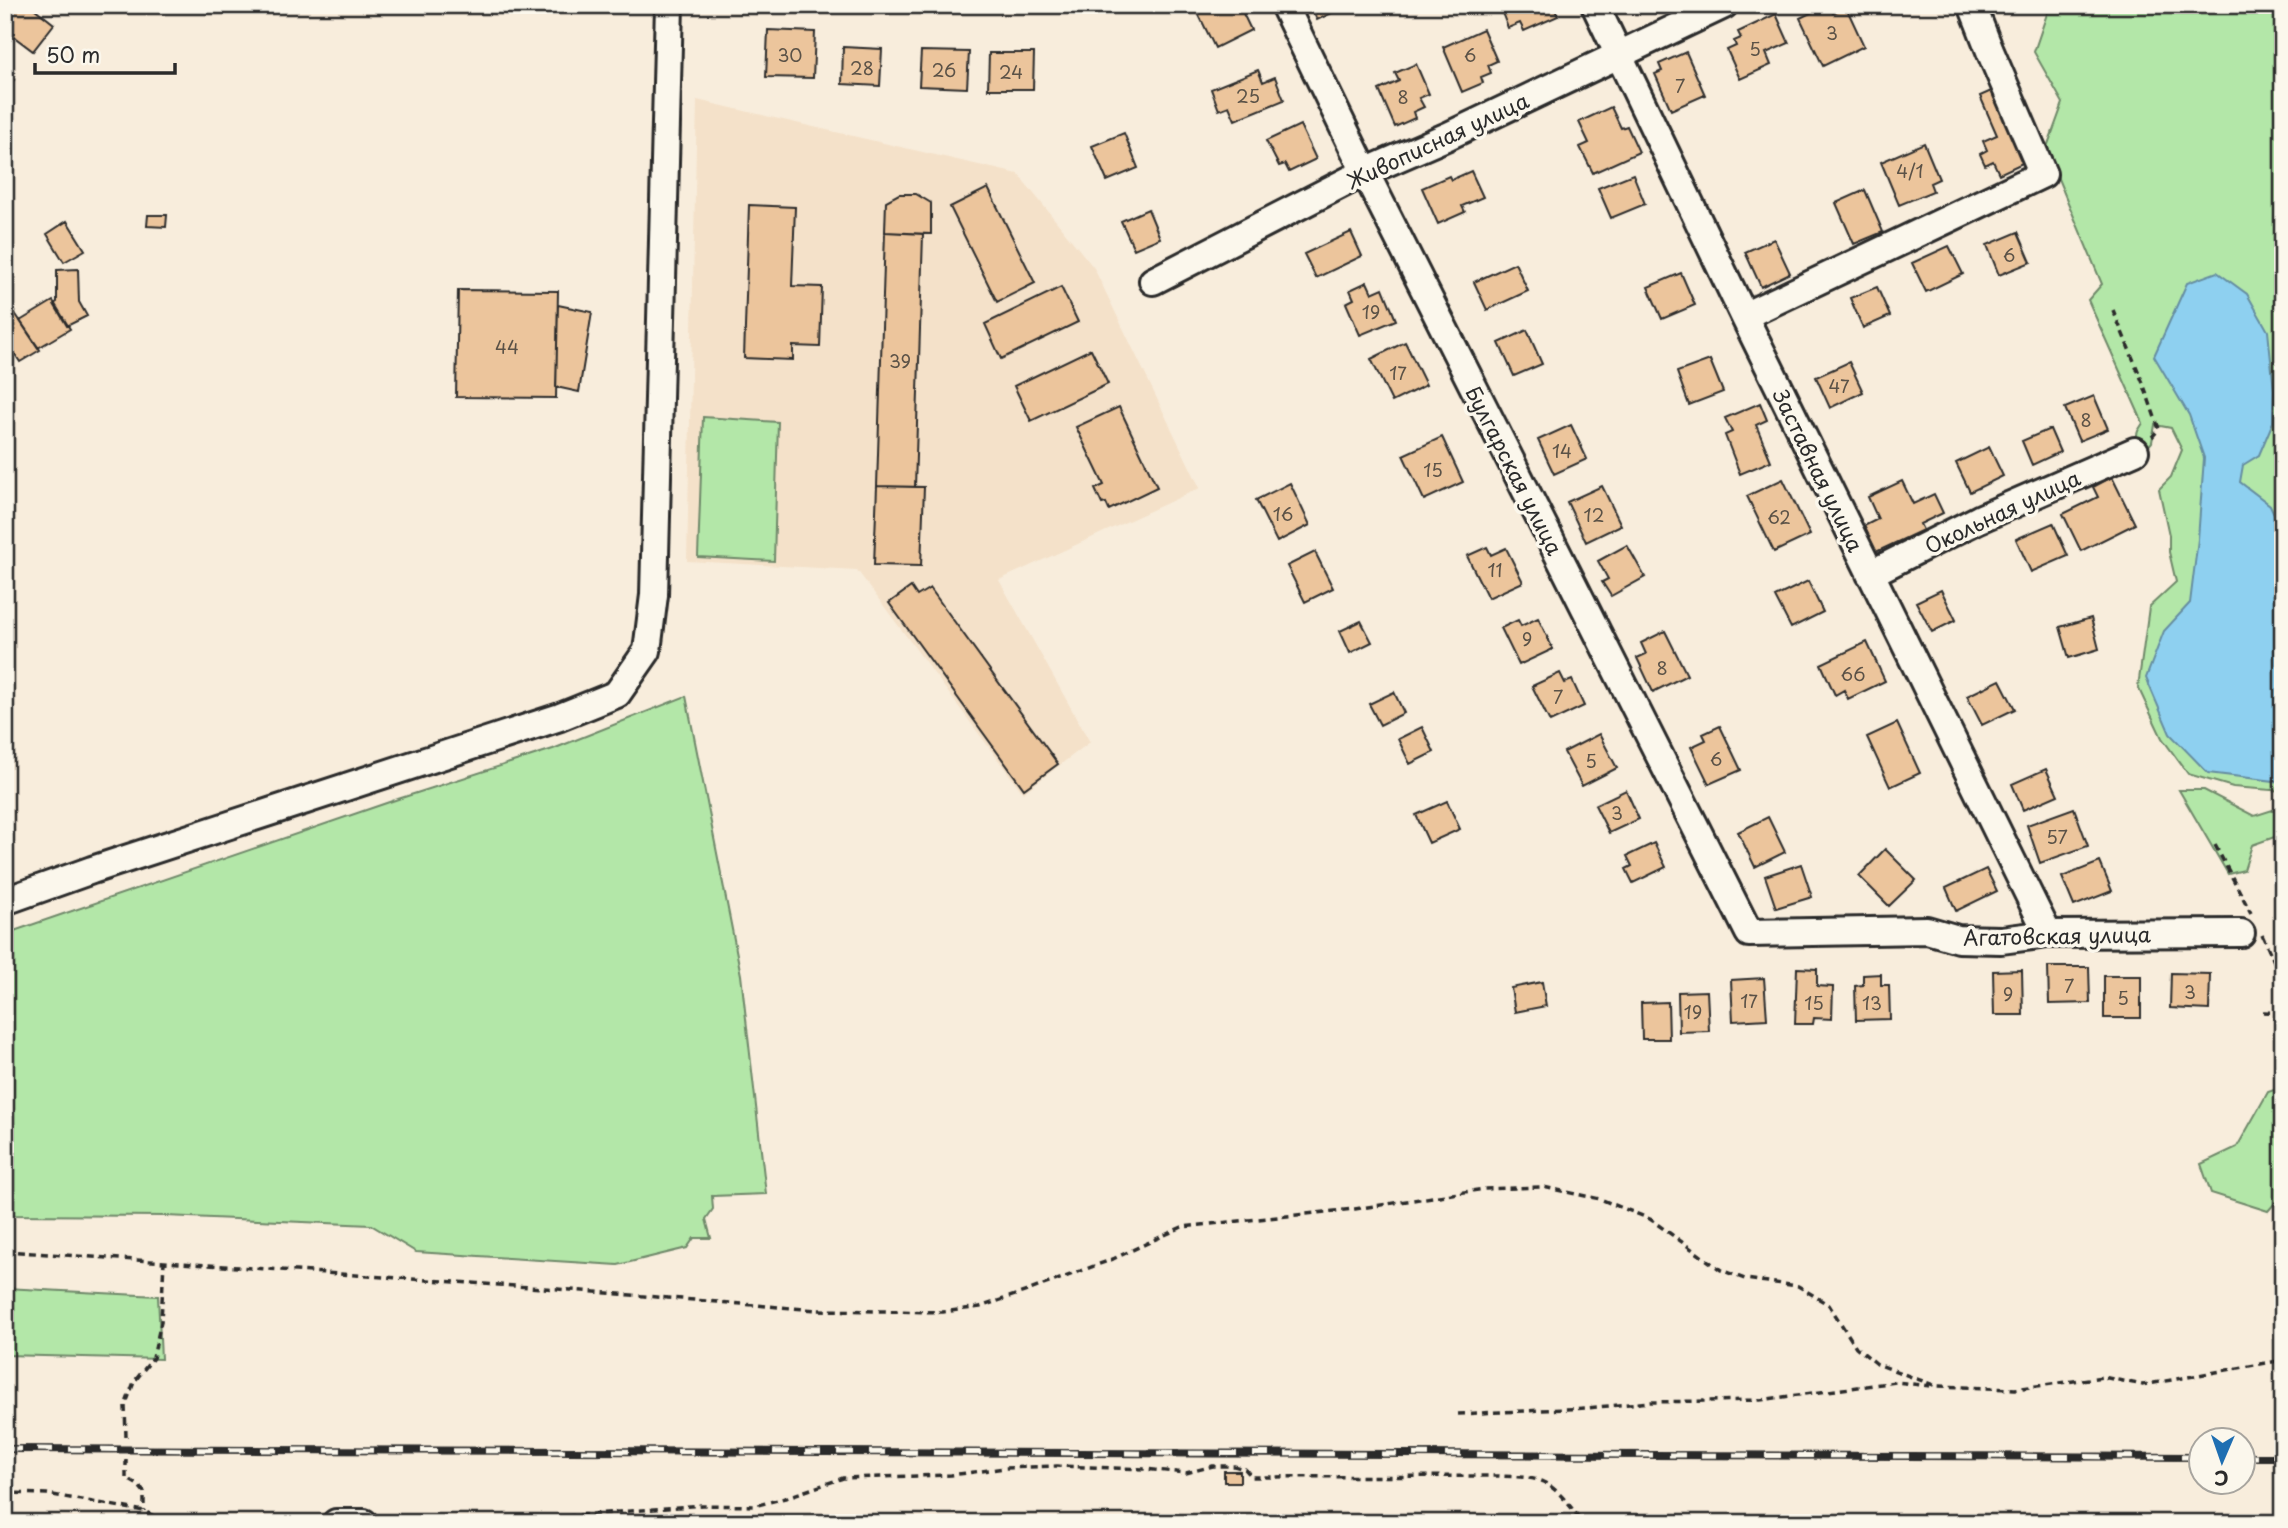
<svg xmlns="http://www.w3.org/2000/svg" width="2288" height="1528" font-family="'Playpen Sans',sans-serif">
<rect width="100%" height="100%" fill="#f8eddc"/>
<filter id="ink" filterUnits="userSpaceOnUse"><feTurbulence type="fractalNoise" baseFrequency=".0143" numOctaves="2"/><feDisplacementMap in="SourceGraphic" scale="14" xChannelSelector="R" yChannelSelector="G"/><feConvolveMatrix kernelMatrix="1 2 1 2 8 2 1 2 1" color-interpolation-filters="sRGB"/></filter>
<g filter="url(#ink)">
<!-- built -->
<path fill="#f4e1c9" d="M697 100 1018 174 1094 268 1200 488 999 580 1090 742 1023 793 857 570 687 561Z"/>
<!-- green -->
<path fill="#b3e7a8" stroke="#6f896a" stroke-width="2" d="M2050 5H2283V791L2233 787 2188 774 2162 738 2138 687 2149 607 2176 582 2169 552V535L2159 489 2171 477 2182 450 2171 428 2155 425 2152 442 2137 460 2131 456 2138 431 2143 423 2088 300 2102 284 2046 150 2063 103 2034 52Z
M703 417 778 422 774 561 698 557Z
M686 696 741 975 766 1194 712 1196 713 1209 706 1219 711 1238H694L687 1248 618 1265 416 1252 371 1225 166 1216 5 1215V934L398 799 553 749Z
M2179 790H2204L2254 816 2279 808 2283 796V834L2252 845 2244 870 2228 874Z
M2283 1087V1194L2268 1211 2211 1193 2201 1164 2237 1147 2268 1092Z
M5 1288 158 1296 161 1359 5 1355Z"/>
<!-- water -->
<path fill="#8ed0f0" stroke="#668ea1" stroke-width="2" d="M2217 272 2247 294 2268 331 2274 390 2273 422 2259 455 2243 465 2240 482 2270 505 2283 533V782L2208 773 2170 734 2146 678 2164 631 2190 603 2198 539 2204 458 2189 415 2154 356 2187 283Z"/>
<!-- building -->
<path fill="#ecc59c" stroke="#2b2b2b" stroke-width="2" d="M16 5H30L54 24 33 51 5 30V19Z
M1204 5H1239L1251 30 1215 48 1196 9Z
M1310 5H1346L1347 6 1317 20Z
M1499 5H1553L1558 16 1524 31 1520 23 1508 28Z
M1827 5H1829L1833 13 1846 7 1864 46 1823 66 1800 18Z
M1776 14 1789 43 1766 53 1771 65 1740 79 1727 50 1736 46 1734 41 1741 38 1738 32Z
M1483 29 1497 61 1488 65 1491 73 1481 77 1483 83 1462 92 1443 47Z
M768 30 815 32 813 78 766 77Z
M843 47 882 49 880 86 842 84Z
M921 51 969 52 967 88 919 86Z
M1686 52 1705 95 1671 110 1655 74 1662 71 1659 64Z
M989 53H1034L1033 89H988Z
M1416 64 1429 94 1419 98 1424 107 1413 112 1415 118 1395 127 1379 90 1399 81 1395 73Z
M1258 70 1263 82 1275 77 1284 100 1235 120 1229 106 1219 110 1211 89Z
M5 73 14 80 5 91Z
M1998 88 2031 159 1999 174 1993 161 1985 165 1980 154 1987 150 1983 141 1997 135 1980 96Z
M1611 107 1621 128 1627 126 1639 152 1593 173 1580 147 1589 143 1579 122Z
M1300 125 1316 159 1289 172 1285 164 1279 166 1266 141Z
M1124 133 1138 168 1107 181 1092 146Z
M1924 143 1939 179 1930 183 1933 191 1899 205 1881 162Z
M1471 171 1483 197 1462 206 1465 212 1438 224 1422 188 1449 176 1451 180Z
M1633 174 1645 204 1611 218 1598 188Z
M988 188 1035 283 997 302 950 207Z
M1865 190 1883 232 1854 244 1836 203Z
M899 194H916L931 203V234L885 232 886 201Z
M749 205 795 207 792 286 822 287 820 347 793 346V360L744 358Z
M1148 209 1160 238 1134 249 1121 221Z
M148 215H167L166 227 147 226Z
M67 221 85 250 64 262 47 234Z
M885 232 923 234 915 487 877 486Z
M1351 232 1362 256 1316 278 1304 254Z
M2018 232 2031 262 1999 275 1987 245Z
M1774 239 1790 273 1761 287 1745 252Z
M1949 246 1963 274 1926 292 1912 263Z
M1515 263 1528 291 1487 310 1474 282Z
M78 269 79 302 87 316 67 326 54 304 57 302V270Z
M1681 273 1695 305 1662 319 1648 287Z
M1367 282 1372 293 1383 288 1396 320 1360 335 1346 303 1354 299 1350 290Z
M1061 287 1078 322 1001 359 985 324Z
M1877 287 1890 316 1863 328 1850 298Z
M458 290 558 291 556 398 456 397Z
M53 301 70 329 38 348 20 321Z
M5 303H8L40 350 20 362 5 339Z
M558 305 592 312 579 392 556 387Z
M1527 330 1542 364 1514 376 1499 343Z
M1405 342 1426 385 1392 402 1371 359Z
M1091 349 1108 384 1031 421 1014 386Z
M1710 360 1723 392 1689 405 1677 372Z
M1849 362 1863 392 1830 408 1816 377Z
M2094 396 2108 429 2079 441 2065 408Z
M1760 403 1767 420 1756 425 1771 461 1740 474 1725 435 1732 432 1725 418Z
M1119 407 1157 487 1109 510 1106 503 1102 504 1095 489 1104 485 1076 427Z
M1571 425 1587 459 1554 474 1538 440Z
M2050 429 2060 452 2032 465 2022 441Z
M1442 437 1463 482 1424 500 1403 455Z
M1989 447 2003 476 1970 492 1956 463Z
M2112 477 2135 524 2081 551 2063 514 2098 497 2093 487Z
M1783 479 1810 535 1774 552 1747 496Z
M1902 481 1913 504 1934 494 1943 513 1920 524 1923 530 1876 552 1864 526 1878 519 1868 497Z
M1290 483 1310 525 1277 542 1256 500Z
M877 486 924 487 921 566 874 565Z
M1602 486 1621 525 1586 542 1567 502Z
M2053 523 2068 556 2031 572 2016 539Z
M1627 545 1645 577 1611 596 1602 582 1608 579 1598 561Z
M1487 547 1491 555 1506 548 1523 582 1488 598 1467 556Z
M1315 552 1333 588 1305 602 1287 566Z
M1808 581 1823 612 1791 628 1775 597Z
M911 587 917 596 930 588 1058 764 1024 789 889 603Z
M1941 590 1956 620 1932 632 1916 602Z
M1538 618 1553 649 1519 665 1501 628 1518 620 1521 626Z
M2091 618 2099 649 2069 658 2060 627Z
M1361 621 1372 642 1350 653 1340 631Z
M1665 631 1687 675 1653 692 1637 658 1646 654 1641 643Z
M1867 642 1885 681 1848 699 1844 690 1835 695 1821 664Z
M1560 673 1565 683 1572 680 1584 706 1550 722 1532 686Z
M2000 680 2015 709 1982 725 1967 696Z
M1394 692 1404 713 1380 725 1369 704Z
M1897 723 1920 773 1890 787 1867 737Z
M1720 726 1741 770 1709 784 1691 747 1706 740 1703 734Z
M1422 727 1434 752 1410 764 1398 739Z
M1599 734 1617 768 1582 786 1564 752Z
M2046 769 2058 795 2023 810 2012 784Z
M1626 790 1639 819 1609 833 1595 805Z
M1447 801 1460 829 1429 843 1416 815Z
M2074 808 2088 846 2040 863 2027 825Z
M1768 817 1785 852 1755 867 1738 832Z
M1654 843 1666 867 1633 883 1626 869 1632 866 1627 856Z
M1885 849 1916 880 1889 906 1859 876Z
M2100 862 2112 891 2074 906 2062 877Z
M1801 864 1812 897 1776 908 1765 876Z
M1986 869 1997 891 1956 911 1946 888Z
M2048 967H2089L2090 1003 2049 1004Z
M1797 968 1817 969V986L1833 987 1832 1019 1814 1018 1813 1024H1795Z
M2022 970 2023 1015H1994L1993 971Z
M2171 973 2210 974 2209 1010 2170 1008Z
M1881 974V985H1889L1890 1019 1856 1020 1855 986 1863 985V975Z
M2104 976H2141V1018H2104Z
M1764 978 1767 1019 1733 1021 1731 980Z
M1542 982 1546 1006 1515 1012 1511 988Z
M1707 991 1709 1031 1679 1032 1678 992Z
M1668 1002 1669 1039H1642L1641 1003Z
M1224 1471H1240V1482H1224Z"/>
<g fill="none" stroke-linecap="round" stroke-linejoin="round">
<!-- minor casing -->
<g stroke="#2b2b2b" stroke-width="32">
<path id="minor" d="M1284 5 1365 172 1749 933 1927 930 1958 939 2001 940 2048 934 2241 933
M1595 5 1744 316 2048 934
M1153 281 1365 172 1448 136 1724 5
M1744 316 2043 174 1990 51 1972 5
M1870 574 1979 519 2135 451
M5 901 92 870 560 717 617 694 647 651 654 595 669 5
M336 1523H364"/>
</g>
<!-- path -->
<path stroke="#2b2b2b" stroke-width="3.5" stroke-dasharray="7 5" stroke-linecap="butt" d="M2113 310 2143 383 2159 429 2152 437
M2215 845 2251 913
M2262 935 2283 981
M2263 1012 2283 1013
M5 1251 558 1289 816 1310 943 1312 980 1307 1030 1290 1113 1259 1182 1227 1355 1209 1484 1189 1543 1187 1600 1199 1650 1219 1721 1270 1745 1279 1798 1286 1829 1305 1856 1347 1877 1364 1936 1386 2015 1389 2103 1377 2143 1385 2283 1360
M1458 1414 1587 1408 1650 1402 1760 1400 1896 1382 1930 1386
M126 1437 125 1406 134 1382 153 1358 161 1322 164 1261
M126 1459V1478L138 1485 144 1492V1511
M5 1493 47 1494 144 1511 168 1523
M231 1523 272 1520 291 1523
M544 1523 571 1516 702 1505 754 1506 785 1498 843 1478 951 1475 1005 1468 1057 1466 1145 1469 1186 1473 1213 1466H1234L1245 1469 1252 1477 1498 1476C1512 1477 1530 1476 1543 1482 1559 1489 1573 1510 1583 1523"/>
<!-- minor -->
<use href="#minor" stroke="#fbf7ec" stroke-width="26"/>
<!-- rail casing -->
<g stroke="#2b2b2b" stroke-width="8">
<path id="rail" d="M5 1449 2200 1457
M2242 1457H2283"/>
</g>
<!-- rail -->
<use href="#rail" stroke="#fbf7ec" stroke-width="5" stroke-dasharray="16" stroke-linecap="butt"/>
</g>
</g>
<g text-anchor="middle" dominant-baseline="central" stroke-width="7" stroke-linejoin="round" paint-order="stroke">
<!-- number labels -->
<g font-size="18" fill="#5b5247">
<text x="1832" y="32">3</text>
<text x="1755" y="48">5</text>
<text x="790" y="54">30</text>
<text x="1470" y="54">6</text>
<text x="862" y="67">28</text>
<text x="944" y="69">26</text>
<text x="1011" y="71">24</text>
<text x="1680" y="85">7</text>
<text x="1248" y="95">25</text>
<text x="1403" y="96">8</text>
<text x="1910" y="170">4/1</text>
<text x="2009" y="254">6</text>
<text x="1371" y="311">19</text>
<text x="507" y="346">44</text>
<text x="900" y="360">39</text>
<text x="1398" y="372">17</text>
<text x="1839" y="385">47</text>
<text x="2086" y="419">8</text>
<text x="1562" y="450">14</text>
<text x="1433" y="469">15</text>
<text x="1283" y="513">16</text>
<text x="1594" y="514">12</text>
<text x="1779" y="516">62</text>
<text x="1495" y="569">11</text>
<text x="1527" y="638">9</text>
<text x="1662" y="667">8</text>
<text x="1853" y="673">66</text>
<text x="1558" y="696">7</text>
<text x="1716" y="758">6</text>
<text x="1591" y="760">5</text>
<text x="1617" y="812">3</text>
<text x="2057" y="836">57</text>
<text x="2069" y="985">7</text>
<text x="2190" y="991">3</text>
<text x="2008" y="993">9</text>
<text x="2123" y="997">5</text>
<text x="1749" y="1000">17</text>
<text x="1814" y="1002">15</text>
<text x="1872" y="1002">13</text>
<text x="1693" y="1011">19</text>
</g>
<!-- street labels -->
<g font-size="21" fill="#2b2b2b" stroke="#fbf7ec">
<text transform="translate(1437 140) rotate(-25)">Живописная улица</text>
<text transform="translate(1515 470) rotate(63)">Булгарская улица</text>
<text transform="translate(1819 470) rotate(64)">Заставная улица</text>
<text transform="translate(2002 511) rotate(-25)">Окольная улица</text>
<text transform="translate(2057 935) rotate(-1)">Агатовская улица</text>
</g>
</g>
<!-- margin -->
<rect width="2288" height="1528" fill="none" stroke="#fbf7ec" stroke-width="28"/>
<rect x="14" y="14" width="2260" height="1500" fill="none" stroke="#2b2b2b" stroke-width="2.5" filter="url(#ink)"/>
<!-- north arrow -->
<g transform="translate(2222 1461) rotate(182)"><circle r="33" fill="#fbf7ec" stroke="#a8a59f" stroke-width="2"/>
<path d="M0-5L12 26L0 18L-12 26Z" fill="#1f6fb2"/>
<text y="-10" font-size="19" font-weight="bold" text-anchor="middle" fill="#2b2b2b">С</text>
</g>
<!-- scale -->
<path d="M35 63v10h140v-10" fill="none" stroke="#2b2b2b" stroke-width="3.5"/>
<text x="46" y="63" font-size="21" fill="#2b2b2b" stroke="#fbf7ec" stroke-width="5" paint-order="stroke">50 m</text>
</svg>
